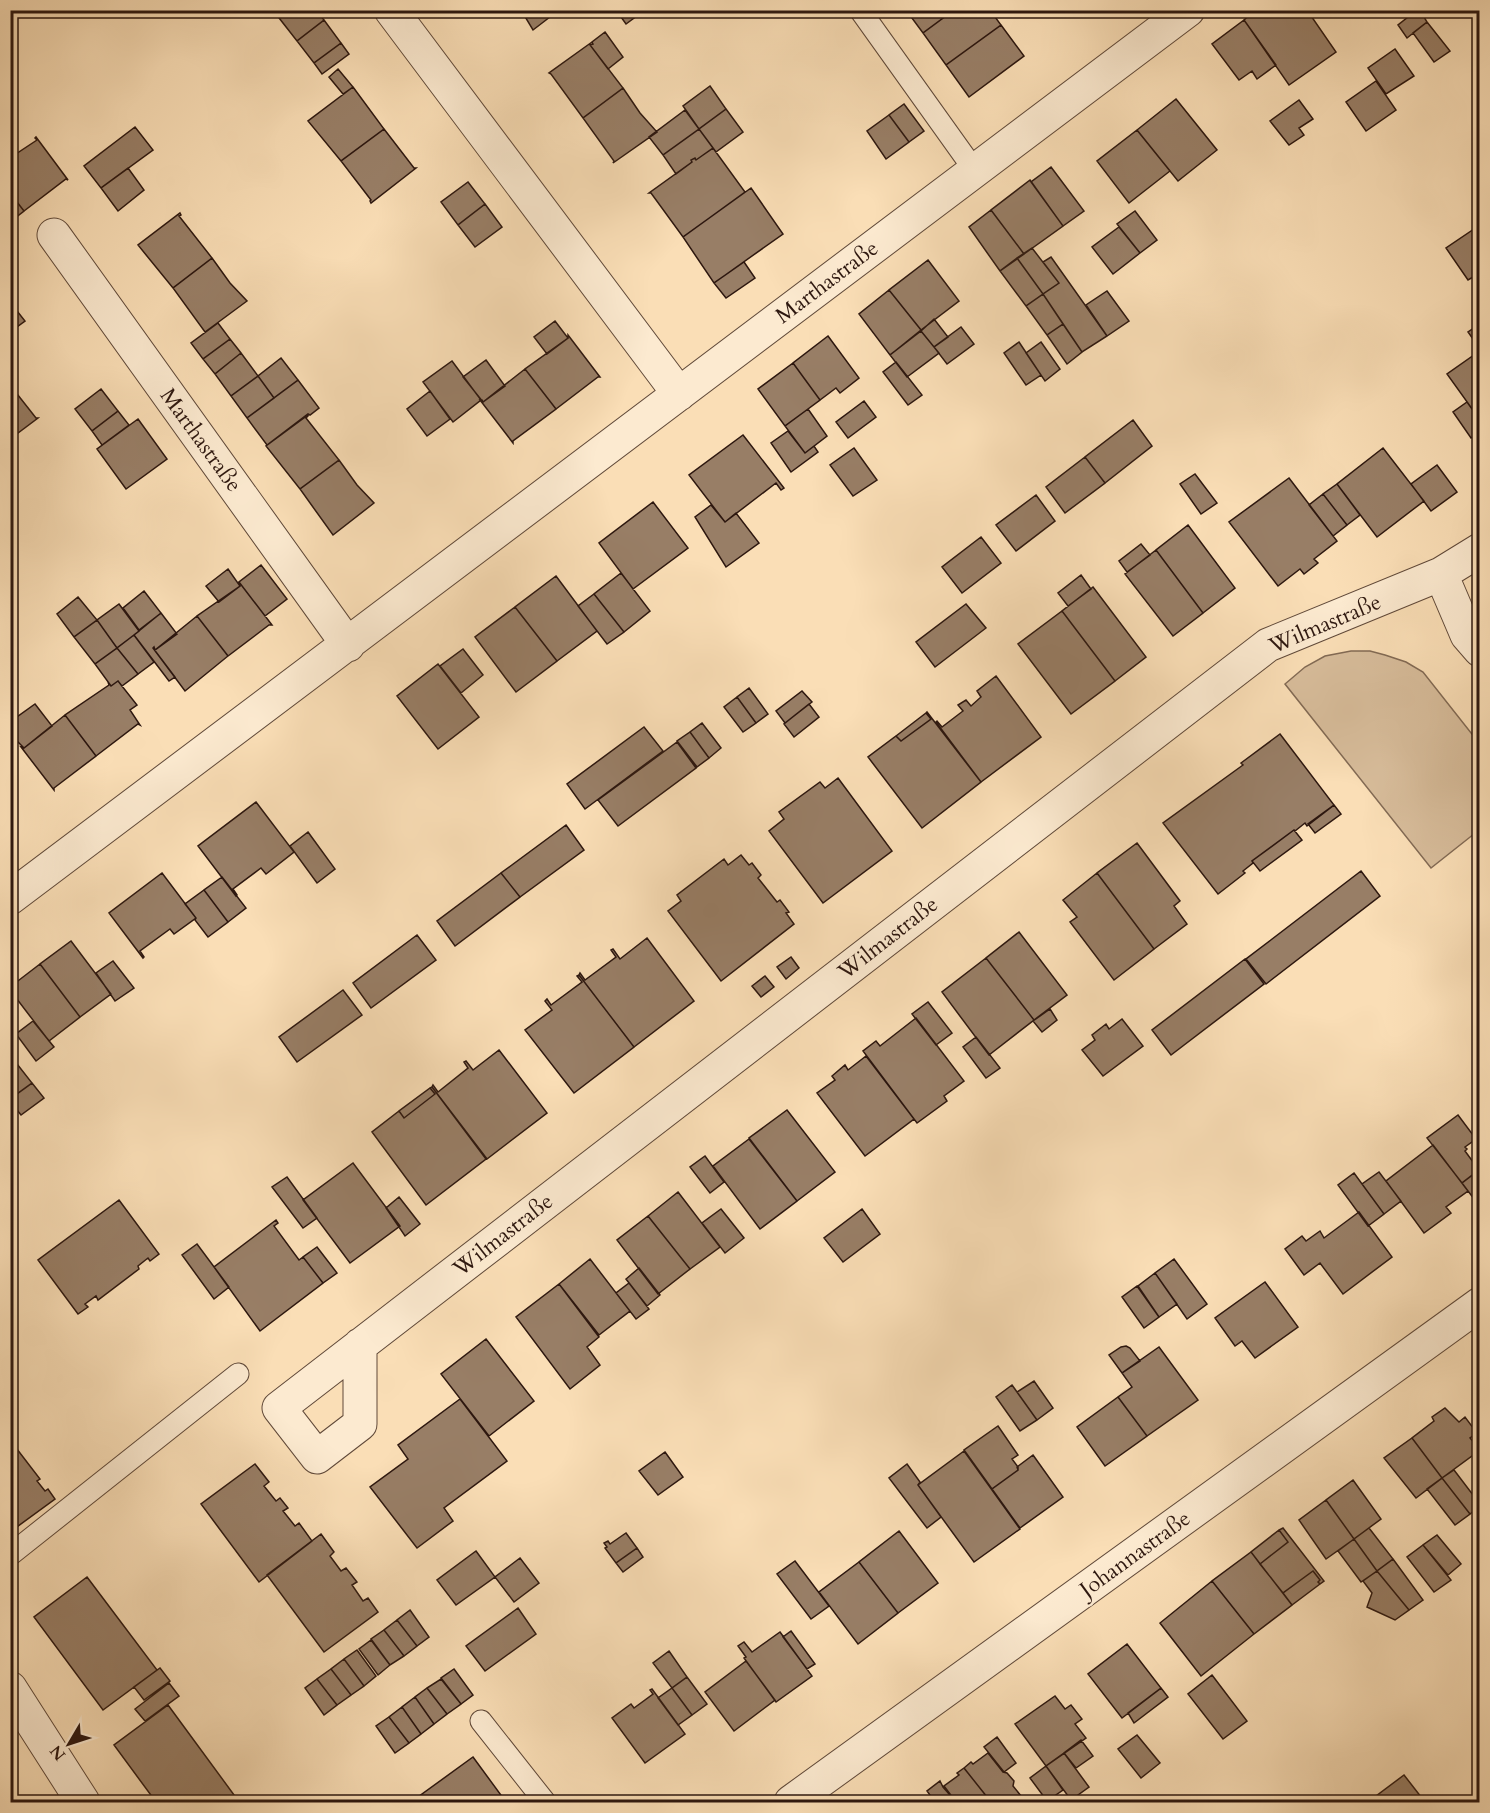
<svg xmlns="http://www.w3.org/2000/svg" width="1490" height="1813" font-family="Cardo,serif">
<rect width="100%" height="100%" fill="#fadeb6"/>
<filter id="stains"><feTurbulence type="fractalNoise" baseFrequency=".00333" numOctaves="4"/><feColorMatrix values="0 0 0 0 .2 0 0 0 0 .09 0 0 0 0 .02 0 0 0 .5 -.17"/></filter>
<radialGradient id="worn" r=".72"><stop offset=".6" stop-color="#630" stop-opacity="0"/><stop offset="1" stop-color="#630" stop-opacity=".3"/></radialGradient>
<!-- green -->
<path fill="#d7bc9a" stroke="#826a54" stroke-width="1.5" d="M1351 651H1370L1385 655 1406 662 1423 672 1479 743V830L1431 868 1285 684 1305 667 1325 656Z"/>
<!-- building -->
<path fill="#987e66" stroke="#2d170f" stroke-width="1.5" d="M281 10H316L324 20 297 41 276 14Z
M521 10H559L533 30Z
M616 10H645L626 24Z
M906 10H954L923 33Z
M954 10H990L1001 25 946 65 923 33Z
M1256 10H1307L1336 52 1289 85 1244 20Z
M1417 10H1420L1427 22 1407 38 1398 25Z
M324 20 341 43 314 63 297 41Z
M1244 20 1276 65 1257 79 1252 71 1239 80 1212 44Z
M1427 22 1450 51 1434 62 1413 33Z
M1001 25 1024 56 969 97 946 65Z
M605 32 623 57 608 69 590 45 593 44 592 42Z
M592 42 593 44 590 45 623 88 583 118 551 74 549 73Z
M341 43 349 54 322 74 314 63Z
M1395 49 1414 76 1386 94 1368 68Z
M338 69 353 87 343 94 329 77Z
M1376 81 1396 110 1366 131 1346 102Z
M710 86 726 109 699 129 683 106Z
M353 87 384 129 341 161 308 121Z
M623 88 640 113 657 132 613 163 614 161 583 118Z
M1176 99 1217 150 1178 181 1137 130Z
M1299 100 1313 119 1299 128 1304 135 1289 145 1270 121Z
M904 104 924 131 909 142 889 115Z
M726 109 743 132 716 152 699 129Z
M685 110 699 129 663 155 649 137Z
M889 115 909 142 886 159 867 131Z
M135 127 153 150 101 188 84 166Z
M384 129 414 168H416L371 203 370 201 371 200 341 161Z
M699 129 713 148 696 160 695 158 691 160 692 162 676 174 663 155Z
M1137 130 1170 171 1129 203 1097 161Z
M36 137 68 180 66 179 24 211 10 193V158L37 140 35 138Z
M713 148 745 192 683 237 651 193H649L692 162 691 160 695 158 696 160Z
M1051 167 1084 211 1063 226 1031 182Z
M128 168 144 190 118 211 101 188Z
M1030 180 1063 226 1024 254 991 210Z
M468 182 485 204 458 225 441 202Z
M751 188 783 234 714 283 683 237Z
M10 193 24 211 10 222Z
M485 204 502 227 475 247 458 225Z
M991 210 1024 254 1000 271 969 227Z
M1135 211 1157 240 1140 253 1117 224Z
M180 213 181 215 179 216 212 258 173 288 138 245Z
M1119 227 1140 253 1113 274 1092 247Z
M1477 227 1480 231V273L1468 280 1446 248Z
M1032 248 1059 283 1043 294 1017 258Z
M1051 257 1107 336 1082 352 1043 294 1059 283 1043 262Z
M212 258 230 283 247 301 205 332 173 288Z
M1017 258 1043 294 1026 306 1000 271Z
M928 260 959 301 921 330 889 290Z
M744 262 755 278 726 298 714 283Z
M889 290 921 330 890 355 859 314Z
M1107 291 1129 321 1107 336 1086 305Z
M1043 294 1063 324 1047 335 1026 306Z
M10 302 25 321 10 332Z
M934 319 948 337 934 347 921 331Z
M555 321 568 338 547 354 534 337Z
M218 323 230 339 203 359 191 343Z
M1063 324 1082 352 1067 364 1047 335Z
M1480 324V349L1468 332Z
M961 327 974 344 947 364 934 347Z
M921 331 939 353 907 377 890 355Z
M568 335 600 377H598L556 409 525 369 568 338Z
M828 336 859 378 840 393 836 388 820 400 793 363Z
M230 339 241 353 215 374 203 359Z
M1019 342 1041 375 1026 385 1004 353Z
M1041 342 1060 369 1045 381 1026 353Z
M241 353 258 376 231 396 215 374Z
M1474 355 1480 362V420L1447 374Z
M281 358 298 380 274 398 258 376Z
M486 360 505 386 483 402 463 377Z
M452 361 481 400 453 422 423 382Z
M896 362 922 395 908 405 883 372Z
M793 363 820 400 785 426 758 389Z
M525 369 556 409 513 441V443L480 400H482L483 402Z
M258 376 274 398 247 418 231 396Z
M298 380 319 408 310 415 308 414 267 445 247 418Z
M10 385 36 418H38L10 439Z
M101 389 118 411 92 431 75 409Z
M430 391 450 419 427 436 407 409Z
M864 401 876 417 848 438 836 422Z
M1467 402 1480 420V432L1471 438 1453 412Z
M808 409 827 436 805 453 785 426Z
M118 411 129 425 102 445 92 431Z
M308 415V416L306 418 339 460 300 489 266 446Z
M138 419 167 459 126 489 97 449Z
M1133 420 1152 446 1105 483 1085 457Z
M788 431 805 453 814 446 818 452 791 472 771 443Z
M743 435 784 488 781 490 776 483 725 522 689 475Z
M854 448 877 480 853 496 830 465Z
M1383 448 1424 501 1377 537 1337 484Z
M1085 457 1105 483 1065 513 1046 487Z
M339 460 357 485 374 503 333 535 300 489Z
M1437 465 1457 492 1431 511 1411 484Z
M1195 474 1217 503 1201 514 1180 484Z
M1289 478 1337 541 1314 559 1318 563 1304 574 1300 569 1278 586 1229 522Z
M1337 484 1360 515 1347 525 1323 494Z
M1323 494 1347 525 1333 536 1309 505Z
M1036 495 1055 521 1016 551 996 525Z
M653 502 688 548 633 589 599 543Z
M711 505 725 522 736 513 759 543 726 567 695 517Z
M1188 525 1235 588 1203 613 1156 550Z
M981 537 1001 563 962 593 942 567Z
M1141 544 1150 555 1127 572 1119 561Z
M1156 550 1203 613 1173 636 1125 574Z
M261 565 287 599 265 616 239 582Z
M228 569 240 586 219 602 206 586Z
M621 573 650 611 624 632 594 594Z
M1081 575 1091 589 1068 606 1058 593Z
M556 576 597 631 557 661 515 607Z
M239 582 272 625H269L228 656 197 616 240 586Z
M1093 587 1146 657 1115 681 1062 611Z
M144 591 161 613 139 630 123 608Z
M594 594 624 632 607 644 578 606Z
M78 597 97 620 74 637 57 614Z
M119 604 139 631 117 648 97 620Z
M966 604 986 628 935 667 916 642Z
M515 607 557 661 516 692 475 637Z
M1062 611 1115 681 1071 714 1018 644Z
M161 613 177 634 155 650 154 647 153 648 175 677 169 681 134 635Z
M197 616 228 656 185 691 153 648 154 647 155 650Z
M97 620 117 648 95 664 74 637Z
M134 635 154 662 138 674 117 648Z
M117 648 138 674 122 686 118 681 111 686 95 664Z
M463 649 483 675 461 693 440 666Z
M438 664 479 717 438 749 397 696Z
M996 676 1041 737 981 782 936 722 937 721 942 727 963 711 958 705 966 700 971 706 981 697 977 691Z
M118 681 137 705 130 710 140 725 138 724 96 756 65 715 109 685 108 682 111 686Z
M749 688 768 714 756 723 737 697Z
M802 691 812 702 785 723 776 711Z
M737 697 756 723 743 732 724 707Z
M35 704 52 726 24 748 10 734V722Z
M809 704 819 717 794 737 784 724Z
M927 712 981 782 922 828 868 757 896 736 901 741 931 719 926 713Z
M926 713 931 719 901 741 896 736Z
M65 715 96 756 54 788V790L21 747 24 748Z
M702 723 721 748 709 758 690 732Z
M644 727 663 751 585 809 567 784Z
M690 732 709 758 697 767 677 741Z
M1280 734 1334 805 1307 826 1305 823 1295 831 1294 830 1252 861 1253 863 1243 871 1245 873 1218 894 1163 823 1243 765 1241 763Z
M677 742 696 768 618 826 598 800Z
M838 778 892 851 823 903 769 831 784 819 779 812 820 782 825 788Z
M256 802 294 852 266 874 261 868 233 889 237 895 236 896 198 846Z
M1334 805 1341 814 1315 833 1308 824Z
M566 825 584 850 520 897 501 873Z
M1294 830 1302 840 1260 871 1252 861Z
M308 832 335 869 317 883 290 846Z
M1137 843 1180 901 1174 906 1187 924 1154 949 1097 873Z
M741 855 749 865 752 863 761 875 758 878 777 902 780 900 789 912 786 913 794 924 721 981 668 911 681 901 677 895 724 859 728 865Z
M1361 871 1380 896 1266 984 1246 959Z
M162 873 196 918 174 934 170 929 140 951 144 957 143 958 109 913Z
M501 873 520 897 455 946 437 921Z
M1097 873 1154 949 1114 980 1070 922 1077 917 1063 900Z
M222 877 246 908 228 922 204 890Z
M204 890 228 922 208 937 195 920 196 918 185 904Z
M1019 932 1067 995 1034 1020 986 958Z
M417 935 436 960 371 1008 353 983Z
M647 938 694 1001 634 1047 579 975 580 973 585 980 616 957 611 950 613 949 620 959Z
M71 941 111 994 80 1017 40 964Z
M791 957 799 968 786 979 777 967Z
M986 958 1034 1020 989 1055 942 992Z
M1245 959 1264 984 1171 1055 1152 1030Z
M113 961 134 988 115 1001 96 973Z
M40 964 80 1017 49 1041 10 990V987Z
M579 975 634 1047 574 1093 525 1030 552 1010 545 1001 547 999 551 1005 582 982 577 976Z
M765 976 774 987 761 997 752 986Z
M343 990 362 1015 297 1062 279 1037Z
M928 1002 952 1033 936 1045 912 1014Z
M1050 1009 1057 1020 1042 1032 1033 1021Z
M916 1018 964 1081 944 1096 947 1101 917 1123 863 1051 876 1041 880 1046Z
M1122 1019 1143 1046 1103 1076 1082 1050 1095 1040 1092 1035 1106 1024 1109 1029Z
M33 1021 54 1047 36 1061 16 1034Z
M976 1037 1000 1068 986 1078 963 1047Z
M499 1050 547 1113 487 1159 432 1087 433 1085 438 1092 468 1068 464 1062 466 1061 473 1070Z
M10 1055 32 1083 10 1099Z
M866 1056 914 1119 865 1156 817 1093 835 1080 832 1076 845 1065 848 1070Z
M32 1083 44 1098 21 1115 10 1101V1099Z
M432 1087 486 1159 426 1205 372 1132 399 1111 404 1118 435 1094 430 1088Z
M430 1088 435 1094 404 1118 399 1111Z
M787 1110 835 1172 797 1201 749 1138Z
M1458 1115 1476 1139 1465 1147 1467 1149 1465 1151 1479 1170 1462 1183 1427 1138Z
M749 1139 797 1201 760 1229 713 1166Z
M1433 1145 1468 1191 1446 1207 1451 1213 1424 1233 1386 1181Z
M705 1156 724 1182 710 1193 690 1167Z
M353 1163 400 1226 350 1263 303 1200Z
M1480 1169V1207L1462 1183Z
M1379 1172 1401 1201 1384 1214 1362 1184Z
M1354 1173 1384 1214 1368 1226 1338 1185Z
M287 1177 317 1218 303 1228 272 1187Z
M678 1192 720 1247 690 1269 648 1216Z
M399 1197 420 1224 405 1236 386 1208Z
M119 1200 159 1254 150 1261 148 1258 138 1266 139 1269 98 1300 96 1296 85 1304 88 1307 78 1314 38 1260Z
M721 1209 744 1238 725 1253 702 1223Z
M862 1209 880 1234 843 1262 824 1238Z
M1359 1212 1392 1257 1343 1294 1320 1263 1304 1275 1285 1249 1302 1236 1306 1241 1320 1231 1324 1238Z
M648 1216 690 1269 658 1294 617 1240Z
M276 1220 278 1223 274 1226 299 1260 303 1257 323 1283 260 1331 214 1267Z
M197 1244 229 1287 214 1299 182 1255Z
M317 1247 337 1273 323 1283 303 1257Z
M590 1259 630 1311 599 1335 559 1284Z
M1174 1259 1207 1304 1187 1319 1155 1273Z
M639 1268 660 1295 647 1306 626 1279Z
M1155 1273 1177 1304 1159 1317 1138 1286Z
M1265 1282 1298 1327 1255 1358 1242 1341 1235 1346 1215 1318Z
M629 1283 649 1309 636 1319 616 1293Z
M559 1284 599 1337 587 1347 600 1365 570 1389 516 1317Z
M1137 1286 1159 1317 1144 1328 1122 1297Z
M486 1339 534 1401 489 1436 441 1374Z
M1126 1346 1130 1348 1140 1361 1122 1373 1109 1355 1121 1347Z
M1159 1347 1198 1400 1147 1436 1118 1397 1132 1387 1122 1373Z
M1034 1381 1053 1408 1037 1420 1017 1392Z
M1012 1385 1037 1420 1020 1431 996 1397Z
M1118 1397 1147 1436 1105 1466 1077 1427Z
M460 1399 507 1461 444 1508 453 1521 417 1548 370 1487 408 1459 398 1445Z
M1445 1408 1459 1422 1465 1417 1477 1433 1470 1438 1480 1450 1442 1478 1412 1438 1434 1421 1432 1417Z
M998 1426 1018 1455 1012 1459 1018 1467V1470L992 1489 964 1450Z
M1412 1438 1442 1478 1416 1498 1384 1458Z
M10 1440 40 1479 37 1481 45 1491 48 1489 55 1499 10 1532Z
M964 1451 1020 1529 974 1562 918 1485Z
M665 1452 683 1477 658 1495 639 1471Z
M1033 1455 1063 1497 1020 1528 992 1489 1018 1470 1017 1467Z
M255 1464 269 1482 264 1486 276 1501 280 1498 288 1508 283 1511 295 1526 299 1523 312 1541 259 1582 201 1504Z
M907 1464 920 1482 918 1485 941 1517 927 1528 889 1478Z
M1454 1470 1473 1495 1477 1492 1480 1495V1506L1470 1514 1442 1478Z
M1442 1478 1470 1514 1455 1525 1427 1489Z
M1353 1480 1381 1519 1354 1539 1326 1500Z
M1326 1500 1354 1539 1326 1559 1299 1520Z
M1283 1528 1324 1581 1320 1584 1318 1582 1320 1580 1313 1571 1283 1593 1260 1564 1288 1542 1279 1530Z
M1369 1528 1393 1559 1377 1571 1354 1539Z
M1279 1530 1288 1542 1260 1564 1251 1552Z
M899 1531 938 1583 898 1613 859 1562Z
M626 1533 637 1548 616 1563 605 1548 607 1547 604 1543 608 1541 610 1544Z
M321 1534 334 1552 330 1556 341 1571 346 1568 357 1582 352 1585 363 1601 368 1598 378 1612 324 1652 267 1575Z
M1437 1535 1461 1564 1448 1575 1423 1545Z
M1354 1539 1377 1571 1361 1582 1338 1551Z
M1423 1545 1451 1580 1434 1592 1407 1557Z
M637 1548 643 1557 623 1572 616 1563Z
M476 1551 495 1577 456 1605 437 1580Z
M1251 1552 1292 1605 1254 1634 1212 1581Z
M520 1558 539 1583 514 1602 495 1577Z
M1393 1559 1423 1600 1409 1610 1377 1571Z
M795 1561 829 1606 811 1619 777 1574Z
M859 1562 898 1613 858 1644 819 1592Z
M1313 1571 1320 1580 1318 1582 1320 1584 1292 1605 1283 1593Z
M1377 1571 1409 1610 1395 1620 1367 1607 1372 1593 1363 1581Z
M87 1577 157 1670 103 1710 34 1617Z
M1212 1581 1254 1634 1201 1676 1160 1623Z
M518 1608 536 1634 485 1671 466 1646Z
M410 1610 429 1637 417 1646 397 1620Z
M397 1620 417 1646 404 1656 384 1630Z
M384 1630 404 1656 390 1665 371 1639Z
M791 1631 815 1664 807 1669 783 1637Z
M780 1632 812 1676 776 1702 744 1658 746 1657 738 1646 744 1642 752 1652Z
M371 1640 390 1665 378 1675 359 1649Z
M1127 1644 1161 1688 1122 1718 1088 1674Z
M357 1650 376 1676 364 1686 344 1659Z
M669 1651 687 1677 672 1688 653 1663Z
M344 1659 364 1686 351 1695 331 1669Z
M746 1661 775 1700 734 1731 705 1692Z
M160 1668 170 1681 144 1700 134 1687Z
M331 1669 351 1695 337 1705 317 1679Z
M454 1669 473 1695 461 1704 441 1678Z
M1212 1675 1247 1721 1223 1739 1188 1694Z
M687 1677 707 1704 692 1715 672 1688Z
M317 1679 337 1705 324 1715 305 1688Z
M441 1679 461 1704 447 1714 427 1688Z
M169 1683 179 1696 145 1721 135 1709Z
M427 1688 447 1714 434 1724 415 1697Z
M672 1688 692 1715 678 1725 658 1698Z
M1161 1688 1168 1697 1134 1723 1128 1713Z
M652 1689 685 1734 645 1763 612 1718 631 1704 634 1708 653 1694 650 1690Z
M1055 1696 1065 1709 1071 1705 1082 1719 1075 1724 1086 1738 1046 1766 1015 1724Z
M415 1697 434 1724 421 1734 402 1707Z
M168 1705 237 1799 232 1802H156L114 1745Z
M402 1707 421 1734 409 1743 389 1717Z
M389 1717 409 1743 395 1753 376 1726Z
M1137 1735 1160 1763 1141 1778 1118 1749Z
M997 1737 1016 1763 1004 1772 984 1747Z
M1081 1740 1093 1756 1076 1768 1064 1753Z
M988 1753 1003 1772 1007 1773 1014 1781 1013 1786 1026 1802H991L964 1768 971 1762 973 1764Z
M1064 1753 1089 1787 1071 1800 1046 1766Z
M473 1757 506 1802H411Z
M1046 1766 1063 1790 1047 1801 1030 1778Z
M964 1768 991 1802H956L944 1786 959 1775 957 1773Z
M1404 1775 1425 1802H1368Z
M940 1781 943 1787 956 1802H935L927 1791Z"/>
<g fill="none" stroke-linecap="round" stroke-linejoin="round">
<!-- service casing -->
<g stroke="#604939" stroke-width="23">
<path id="service" d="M860 10 975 171
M10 1555 238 1374
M481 1721 545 1802"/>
</g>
<!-- minor casing -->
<g stroke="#604939" stroke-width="35">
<path id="minor" d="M391 10 679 394
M54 235 348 645
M1441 574 1467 635 1480 650
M10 898 1188 10
M360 1345V1424L317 1457 279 1408 1268 645 1441 574 1480 550
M10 1688 83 1802
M791 1802 1480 1304"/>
</g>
<!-- service -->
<use href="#service" stroke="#fcead0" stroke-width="21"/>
<!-- minor -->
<use href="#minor" stroke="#fcead0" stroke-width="33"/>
</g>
<g text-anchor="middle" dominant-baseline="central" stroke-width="4.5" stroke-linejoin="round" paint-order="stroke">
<!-- street labels -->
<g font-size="22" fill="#2d170f" stroke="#fcead0">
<text transform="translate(827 282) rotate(-37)">Marthastraße</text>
<text transform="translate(201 440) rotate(54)">Marthastraße</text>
<text transform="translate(1325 624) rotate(-23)">Wilmastraße</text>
<text transform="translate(888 938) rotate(-38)">Wilmastraße</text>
<text transform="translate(503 1235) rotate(-38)">Wilmastraße</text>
<text transform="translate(1135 1554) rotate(-36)">Johannastraße</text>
</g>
</g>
<!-- margin -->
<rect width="1490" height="1813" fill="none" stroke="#fadeb6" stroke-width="36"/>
<rect x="12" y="12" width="1466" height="1789" fill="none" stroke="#2d170f" stroke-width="3"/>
<rect x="18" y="18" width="1454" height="1777" fill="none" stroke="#2d170f" stroke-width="1.5"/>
<!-- north arrow -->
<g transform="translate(69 1744) rotate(231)" stroke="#fcead0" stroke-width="4.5" paint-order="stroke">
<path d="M0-4.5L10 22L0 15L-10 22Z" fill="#2d170f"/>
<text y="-9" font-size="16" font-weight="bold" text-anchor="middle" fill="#2d170f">N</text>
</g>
<rect width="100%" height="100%" filter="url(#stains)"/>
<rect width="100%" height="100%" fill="url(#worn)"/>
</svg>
